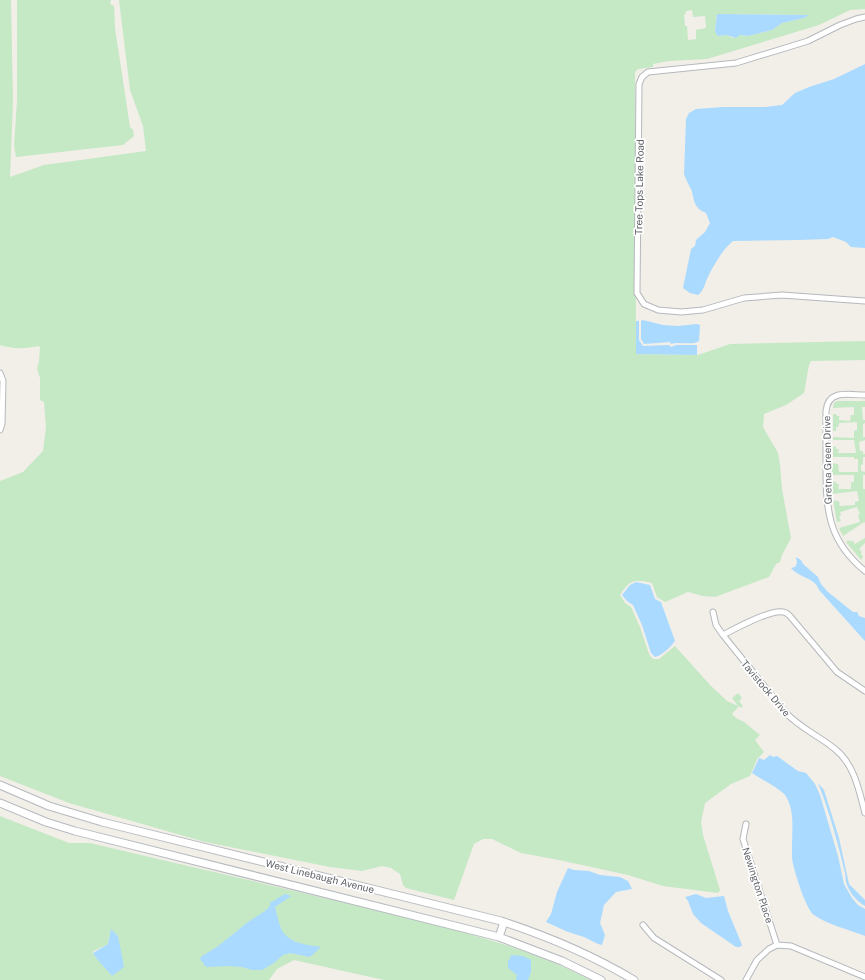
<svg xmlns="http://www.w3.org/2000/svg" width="865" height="980" font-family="'Public Sans',sans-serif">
<rect width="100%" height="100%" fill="#f1efe8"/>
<!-- green -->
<path fill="#c5e8c5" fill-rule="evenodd" d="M0 0H11L13 102 10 177 44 165 146 151 143 126 130 90 119 0H865V9L850 10 819 25 707 59 669 61 653 64V67L638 69 635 72 636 354 698 355 730 344 865 341V360L811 361 809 365 804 393 786 405 764 414 763 427 778 453 780 465 782 489 791 538 782 555 780 562 776 564 769 577 715 597 703 596 688 592 665 602 657 597 652 583C635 579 630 579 620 595L625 603 631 607 640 627 649 654 653 659H659L675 646 710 685 727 701 738 706 732 698 738 693 742 698 739 701 743 706 741 708 739 706 732 714 736 718 744 722 760 735 755 740 764 752 757 759 750 776 731 784 705 803 701 822 703 835 720 890 718 893 663 886 628 875 559 860 521 853 492 839H483L474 844 454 900 406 888 403 885 400 874 391 868 382 866 362 871 330 867 205 842 69 803 0 776V481L23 472 43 451 46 427 44 402 40 400V378L37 368 39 362 40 347 38 346C26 349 12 349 0 345ZM692 10 693 17 705 16 706 28 696 30V39L688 40 687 26H685L684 14H686V11ZM717 14 809 15 804 18 782 23 772 30 748 36 740 35 733 38 726 35 719 36 715 31Z
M17 0H111L110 4 114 6 115 28 130 127 133 130 134 136 123 145 16 157 14 146 17 101Z
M837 401H865V407H862L863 420H865V423L863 424V437H865V440L859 442 860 451H863V454H865V457H863V464L861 465V471L865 472V475H863V489H865V523L864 522 843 536 839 528 860 522 858 515 860 514 857 507 840 512 841 515 839 517 841 521 837 522 833 500 840 502 839 504 840 506 855 505V502L859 501 857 491 832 494V481L836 482V484H839L838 489H851V482H854V475H832V463L838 464 839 472H858V459H854V457H833V447L836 446V449H839L838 453H856L854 440H833V437L854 438V431L857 430V422L839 423 838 427H836V431H833V414H836L837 416H840L839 417V420L850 421 851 415H854V407L833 408 834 403Z
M865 538V543L859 549 862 552 861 554 863 557 861 560 846 542 849 540 851 542 853 540 854 543 855 544Z
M0 816 69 843H90C190 867 290 889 390 914 458 931 527 946 590 980H384L294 960 277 969 269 980H0ZM111 930 118 936 119 948 112 976 92 952 108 944Z"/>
<!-- water -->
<path fill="#aadaff" d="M717 14H720L809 15 804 18 782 23 772 30 748 36 740 35 736 38 726 35 719 36 717 35 715 31Z
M865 64V248L851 247 846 242 833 237 828 239 798 240 733 241C722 250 713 266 707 279 704 286 704 290 698 295L690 293 683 288 691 249 695 246 696 240 705 232 710 223 706 213C692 207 695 199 691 189 688 184 686 179 684 174L686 119 689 113 696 109 723 107H765L782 105 795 93 809 87 834 79Z
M643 320 663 325 678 326 697 324 700 325 699 341C691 346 680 341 671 344L670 342 644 344 641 339V321Z
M636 321H639V340L643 346 669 345 671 347 676 345H697V355L636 354Z
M796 557 801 560 803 564 818 577 821 584 828 592 853 612H857L859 616 865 618V641L819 590C815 577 799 578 791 568L795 567 797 563Z
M636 582 650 585 655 599 661 602 675 641C671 647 661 656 655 657L651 653 642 625 633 605 627 601 622 595 630 585Z
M770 755 773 757 777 756 798 771 806 773 815 784 820 795 838 856 844 884 852 898 858 905 865 909V936C850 930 826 924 814 915 806 910 793 868 792 858 792 854 792 850 792 846 792 828 795 810 785 795 781 789 759 778 752 773L759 758 764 760Z
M818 783 824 790 839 838 849 884 865 900V906C856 901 849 892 846 882 845 879 846 876 845 873 838 844 829 810 818 783Z
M568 868 574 870 589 871 600 875 620 877 628 881 632 889 616 892 604 905 600 923 605 935 602 945 598 944 584 937 568 932 546 922 551 914 557 892Z
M285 894 291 896 275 907C277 914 279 926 283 932 292 944 308 945 321 947L310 957 290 953 283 955 274 963 262 970H252L242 967 228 966 206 967 200 959 202 956 217 947 248 922 265 911 270 906V903Z
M696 894 706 898 724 896 728 911 742 945 740 947H736L701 923 693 914 688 901 685 897Z
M111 929 118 936 124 967 112 976 97 959 93 953 108 944Z
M511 955 523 956 531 960V972L528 980H516L517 975 508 968V960L510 959Z"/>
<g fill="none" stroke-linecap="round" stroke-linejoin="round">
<!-- minor casing -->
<g stroke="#b5b8bc" stroke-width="7">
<path id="minor" d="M865 17 856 19 840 25 808 41 736 63 648 72 642 77 639 84 637 293 644 304 658 310 681 312 703 310 744 298 782 295 865 301
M0 373 3 381 2 424 0 430
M865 395C849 395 828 389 826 411 826 429 826 448 826 466 826 510 828 541 865 571
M713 612 716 625 723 635 785 712C801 729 818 735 835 749 854 764 859 790 865 813
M723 635C734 629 772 609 783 612 786 612 787 614 789 615L837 672 865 691
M746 824 743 839 777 945
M643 925 654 938 721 980
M746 980 757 960 769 949 777 945 791 946 865 977"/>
</g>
<!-- secondary casing -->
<g stroke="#b6babf" stroke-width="9">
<path id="secondary" d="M0 785 49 806 102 822 501 921C547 936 592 955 634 980
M0 803 46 822 75 831 499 937 562 961 601 980
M499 937 504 922"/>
</g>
<!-- minor -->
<use href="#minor" stroke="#fff" stroke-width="5"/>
<!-- secondary -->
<use href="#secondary" stroke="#fff" stroke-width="7"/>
</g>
<g text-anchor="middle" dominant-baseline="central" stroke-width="3.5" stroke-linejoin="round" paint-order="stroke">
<!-- street labels -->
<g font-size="10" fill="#5f6368" stroke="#fff">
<text transform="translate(639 187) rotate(-89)">Tree Tops Lake Road</text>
<text transform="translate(827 460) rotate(-91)">Gretna Green Drive</text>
<text transform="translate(766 688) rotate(50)">Tavistock Drive</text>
<text transform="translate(320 876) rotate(14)">West Linebaugh Avenue</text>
<text transform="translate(758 885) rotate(72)">Newington Place</text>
</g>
</g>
</svg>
